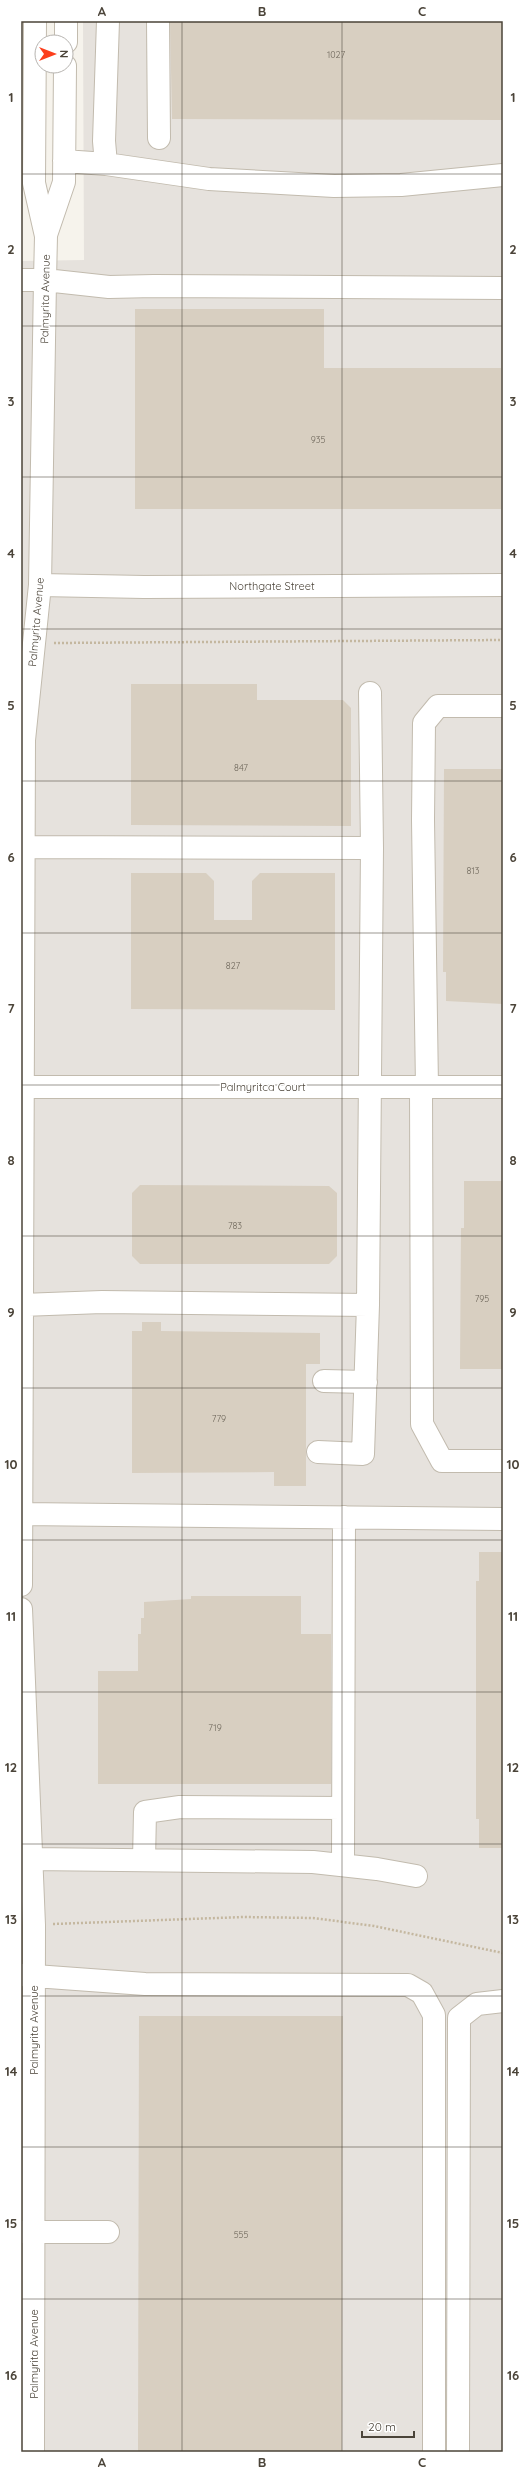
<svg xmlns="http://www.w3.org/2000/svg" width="524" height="2473" font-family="Quicksand,sans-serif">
<rect width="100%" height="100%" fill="#f6f3ec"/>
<!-- industrial -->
<path fill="#e6e2dd" d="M83 21H503V2452H21V261L84 260Z"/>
<!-- building -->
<path fill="#d8cfc1" d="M170 21H503V120L172 119Z
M135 309H324V368H501V509H135Z
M131 684H257V700H343L351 708V826L131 825Z
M444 769H503V1004L446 1001V972H443Z
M131 873H206L214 881V920H252V881L260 873H335V1010L131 1009Z
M464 1181H503V1369H460L461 1228H464Z
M140 1185 329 1186 337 1193V1256L329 1264H140L132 1256V1193Z
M142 1322H161V1331L320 1333V1364H306V1486H274V1472L132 1473V1331H142Z
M479 1552H503V1848H479V1819H476V1581H479Z
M191 1596H301V1634H331V1784H98V1671H138V1634H141V1618H144V1602L191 1599Z
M139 2016H343L342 2452H138Z"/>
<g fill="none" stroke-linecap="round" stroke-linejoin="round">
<!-- minor casing -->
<g stroke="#c2bbae" stroke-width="24">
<path id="minor" d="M158 21 159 138
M66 42V21
M64 161 106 164 209 179 334 186 401 185 503 175
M106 164 104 141 108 21
M46 235 64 182 65 66
M21 280H45L109 287 154 286 503 288
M40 585 144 587 503 585
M370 693 372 848
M21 1087H503
M421 1087 422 1424 442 1461H503
M427 1087 423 820 424 723 438 706H503
M22 1305 102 1302 368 1305 372 848 23 847
M324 1381 366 1382
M318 1452 363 1454 368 1305
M21 1514 503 1519
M21 1585 24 740 40 585 45 280 46 236 34 183 35 21
M21 1609 34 1925 33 2452
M31 1859 313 1862 377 1869 416 1876
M144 1860 145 1812 180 1807 343 1808
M343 1865 344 1517
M21 1975 145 1984 408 1985 422 1993 434 2015V2452
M21 2232H108
M458 2452 459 2018 477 2004 503 2001"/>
</g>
<!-- path -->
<path stroke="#c4b79f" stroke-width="2.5" stroke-dasharray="2 2" stroke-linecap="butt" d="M54 643 503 640
M53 1924 244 1917 313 1918 374 1926 503 1953"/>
<!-- minor -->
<use href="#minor" stroke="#fff" stroke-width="22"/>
</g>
<!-- grid -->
<path fill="none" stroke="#4b4439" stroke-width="1" stroke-opacity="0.55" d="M182 21V2452M342 21V2452M21 174H503M21 326H503M21 477H503M21 629H503M21 781H503M21 933H503M21 1085H503M21 1236H503M21 1388H503M21 1540H503M21 1692H503M21 1844H503M21 1996H503M21 2147H503M21 2299H503"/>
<g text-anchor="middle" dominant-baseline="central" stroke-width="3" stroke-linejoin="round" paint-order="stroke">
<!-- number labels -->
<g font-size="9" fill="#6e675b">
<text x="336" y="54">1027</text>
<text x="318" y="439">935</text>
<text x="241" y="767">847</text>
<text x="473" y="870">813</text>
<text x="233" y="965">827</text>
<text x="235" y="1225">783</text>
<text x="482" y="1298">795</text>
<text x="219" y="1418">779</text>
<text x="215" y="1727">719</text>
<text x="241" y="2234">555</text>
</g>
<!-- street labels -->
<g font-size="11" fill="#4b4439" stroke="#fff">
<text transform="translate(45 299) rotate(-89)">Palmyrita Avenue</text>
<text x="272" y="586">Northgate Street</text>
<text transform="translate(36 622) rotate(-85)">Palmyrita Avenue</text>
<text x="263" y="1087">Palmyritca Court</text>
<text transform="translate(34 2030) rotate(-90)">Palmyrita Avenue</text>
<text transform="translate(34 2354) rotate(-90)">Palmyrita Avenue</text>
</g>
</g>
<!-- border -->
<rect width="524" height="2473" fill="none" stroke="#ffffff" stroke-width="44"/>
<!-- north arrow -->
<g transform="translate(54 54) rotate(90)"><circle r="19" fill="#ffffff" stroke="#b7b4b0"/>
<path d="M0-3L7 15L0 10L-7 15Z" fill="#fc3f1d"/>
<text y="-6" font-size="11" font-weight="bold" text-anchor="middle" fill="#4b4439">N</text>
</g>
<!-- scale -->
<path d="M362 2431v6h52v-6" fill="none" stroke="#4b4439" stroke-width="2"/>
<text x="368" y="2431" font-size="12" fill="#4b4439" stroke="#ffffff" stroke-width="3" paint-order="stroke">20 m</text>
<rect x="22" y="22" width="480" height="2429" fill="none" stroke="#4b4439" stroke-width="1.5"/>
<g font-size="13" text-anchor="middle" font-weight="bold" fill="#4b4439">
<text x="102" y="16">A</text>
<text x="262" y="16">B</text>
<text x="422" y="16">C</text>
<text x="11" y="102">1</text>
<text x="513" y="102">1</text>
<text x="11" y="254">2</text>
<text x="513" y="254">2</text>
<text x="11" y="406">3</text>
<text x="513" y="406">3</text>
<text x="11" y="558">4</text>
<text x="513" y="558">4</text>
<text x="11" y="710">5</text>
<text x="513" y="710">5</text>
<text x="11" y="862">6</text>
<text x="513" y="862">6</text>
<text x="11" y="1013">7</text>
<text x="513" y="1013">7</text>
<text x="11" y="1165">8</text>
<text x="513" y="1165">8</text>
<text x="11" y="1317">9</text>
<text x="513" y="1317">9</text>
<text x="11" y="1469">10</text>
<text x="513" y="1469">10</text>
<text x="11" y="1621">11</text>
<text x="513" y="1621">11</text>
<text x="11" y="1772">12</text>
<text x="513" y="1772">12</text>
<text x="11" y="1924">13</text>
<text x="513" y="1924">13</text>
<text x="11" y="2076">14</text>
<text x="513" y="2076">14</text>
<text x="11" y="2228">15</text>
<text x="513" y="2228">15</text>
<text x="11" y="2380">16</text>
<text x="513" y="2380">16</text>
<text x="102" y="2467">A</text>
<text x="262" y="2467">B</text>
<text x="422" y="2467">C</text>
</g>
</svg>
